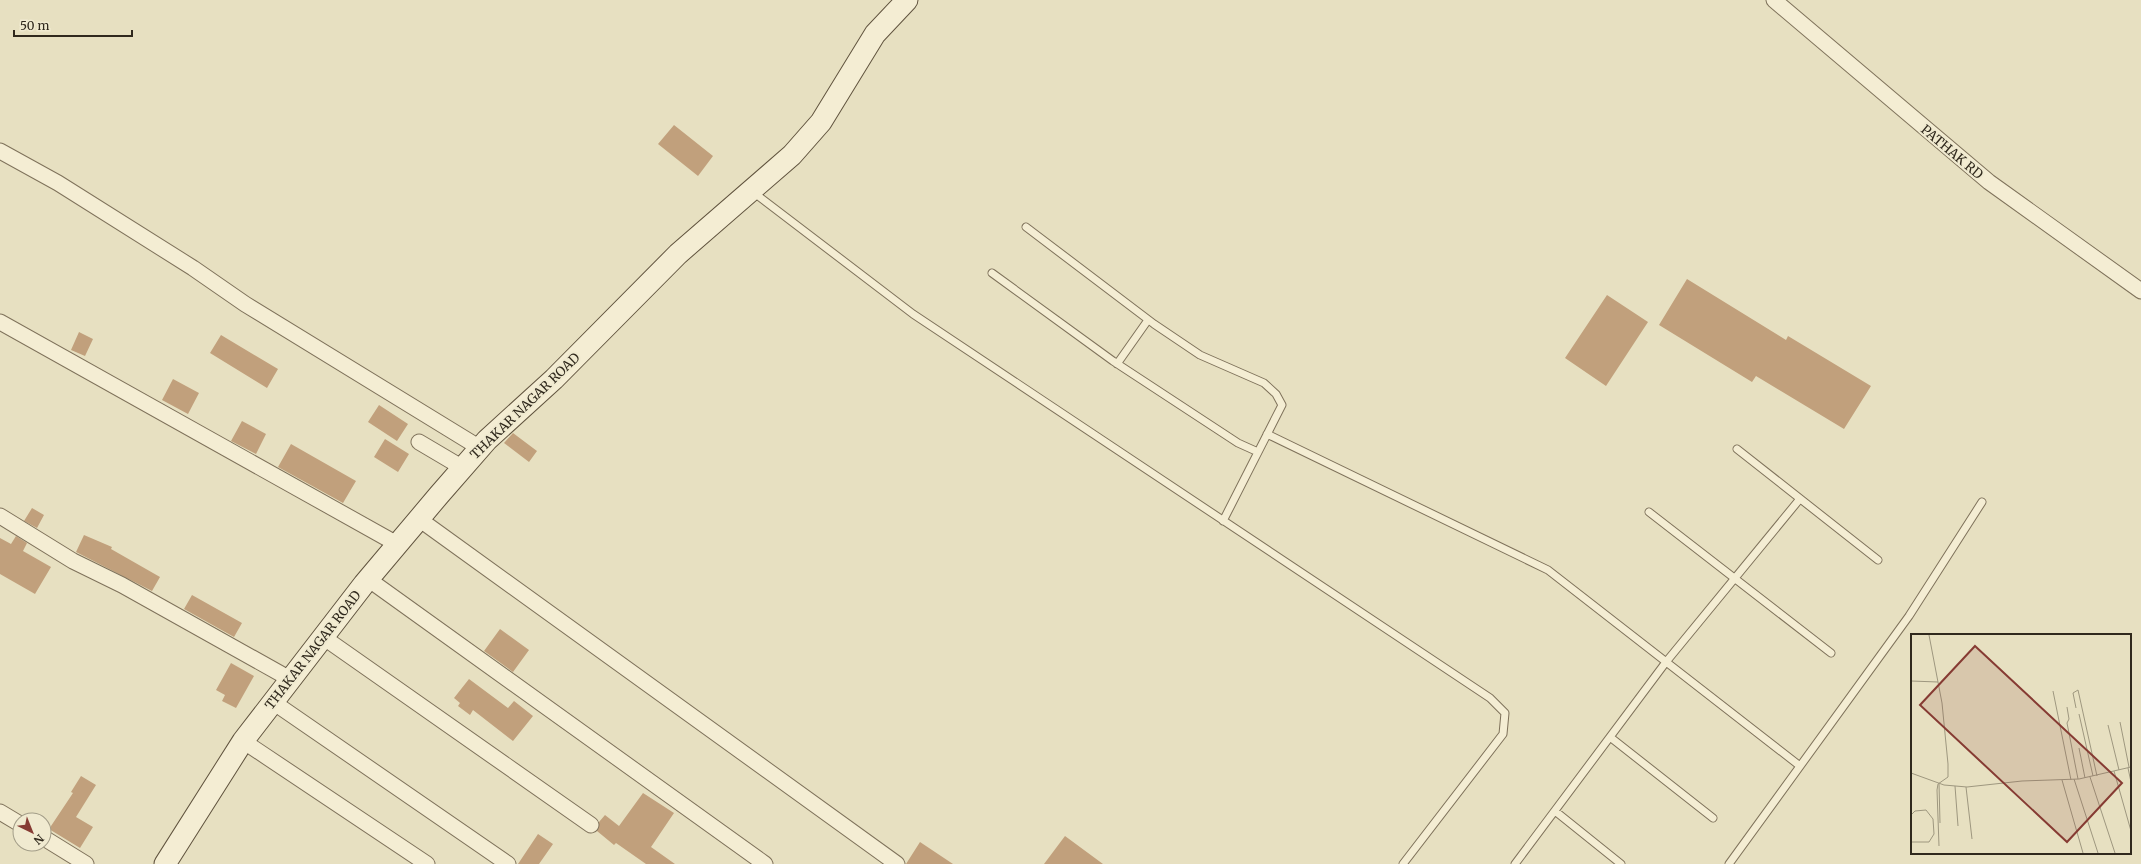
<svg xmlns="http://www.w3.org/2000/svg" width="2141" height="864" font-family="Merriweather,serif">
<rect width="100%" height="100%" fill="#e7e0c1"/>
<!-- building -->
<path fill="#c1a07c" d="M674 125 713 156 698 176 658 144Z
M1687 279 1786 340 1788 336 1871 386 1844 429 1756 376 1752 382 1659 325Z
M1607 295 1648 322 1606 386 1565 358Z
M79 332 93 339 85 356 71 350Z
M221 335 278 369 267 388 210 353Z
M173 379 199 393 188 414 162 400Z
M379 405 408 424 397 441 368 422Z
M242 421 266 434 256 454 231 441Z
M513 433 537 451 529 462 504 443Z
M385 439 409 454 398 472 374 457Z
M291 444 356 481 343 503 278 467Z
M32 508 44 515 37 528 24 521Z
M84 535 112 547 111 549 160 577 152 591 76 552Z
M16 536 27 543 23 551 51 567 35 594 0 574V538L11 544Z
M192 595 242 623 234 637 184 609Z
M500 629 529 650 513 672 484 651Z
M231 663 254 676 236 708 222 701 225 695 216 690Z
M469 679 508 708 514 701 533 716 513 741 473 710 470 715 458 706 460 703 454 698Z
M81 776 96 785 76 817 93 827 80 848 49 829 73 793 71 792Z
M643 793 674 813 651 847 675 864H646L616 843 614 845 597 831 599 822 605 815 619 826Z
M538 834 553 844 539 864H518Z
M1065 836 1103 864H1044Z
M920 842 953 864H906Z"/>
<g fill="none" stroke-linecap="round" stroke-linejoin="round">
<!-- lane casing -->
<g stroke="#7f725b" stroke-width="9">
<path id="lane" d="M753 192 913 314 1490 698 1505 713 1503 734 1403 864
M1026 227 1154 324 1200 355 1264 383 1276 394 1282 405 1223 521
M992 273 1113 361 1238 443 1258 452
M1117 364 1148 320
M1267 434 1548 570 1800 766
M1737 449 1878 560
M1649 512 1831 653
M1610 737 1713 818
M1555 811 1621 864
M1515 864 1666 662 1799 500
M1729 864 1909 616 1982 502"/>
</g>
<!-- street casing -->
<g stroke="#7f725b" stroke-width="17">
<path id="street" d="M1774 0 1989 182 2141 291
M0 151 58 183 193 268 245 304 480 448
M0 322 397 544
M419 442 463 468
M0 516 73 561 122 585 290 679
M419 519 897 864
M368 579 765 864
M323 637 591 825
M273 702 508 864
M243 741 427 864
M0 812 20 824
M44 838 86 864"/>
</g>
<!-- secondary casing -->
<g stroke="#60533e" stroke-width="23">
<path id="secondary" d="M165 864 243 741 364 584 439 495 487 440 554 379 678 254 792 155 821 122 875 34 907 0"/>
</g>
<!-- lane -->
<use href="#lane" stroke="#f4edd3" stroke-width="7"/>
<!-- street -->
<use href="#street" stroke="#f4edd3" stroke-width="15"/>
<!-- secondary -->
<use href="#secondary" stroke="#f4edd3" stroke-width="21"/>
</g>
<g text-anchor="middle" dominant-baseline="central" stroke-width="4" stroke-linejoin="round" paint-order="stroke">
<!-- street labels -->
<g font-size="13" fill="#30291d" stroke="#f0ead0">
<text transform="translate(1952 152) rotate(40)">PATHAK RD</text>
<text transform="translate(525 406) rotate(-44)">THAKAR NAGAR ROAD</text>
<text transform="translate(313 650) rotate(-52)">THAKAR NAGAR ROAD</text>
</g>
</g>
<!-- overview -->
<g transform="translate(1911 634)">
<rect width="220" height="220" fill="#e7e0c1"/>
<path fill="none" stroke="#9e977f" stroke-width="1" d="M18 1 31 69 37 130V143L27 150 26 156 28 212M0 47 27 48M142 57 160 146M156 73 158 85 156 89 167 145M165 74 162 59 167 56 186 142M168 80 182 142M209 88 218 133M197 91 208 136M168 114 174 144M217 134 220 148M203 137 220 197M0 139 33 151 56 153 111 147 168 145 220 133M179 143 204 219M163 145 187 219M151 146 172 219M28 150 29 189M44 152 47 192M55 153 61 205M0 181 4 177 15 176 22 185 23 200 18 208H0"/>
<path fill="#863b33" fill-opacity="0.15" stroke="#863b33" stroke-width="2" d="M64 12 211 149 156 208 9 71Z"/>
<rect width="220" height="220" fill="none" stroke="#30291d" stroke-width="2"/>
</g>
<!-- north arrow -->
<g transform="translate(32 832) rotate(137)"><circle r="19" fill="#f0ead0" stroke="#a39d88"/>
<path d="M0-3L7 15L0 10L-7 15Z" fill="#863b33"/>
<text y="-6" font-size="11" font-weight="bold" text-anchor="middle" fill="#30291d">N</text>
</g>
<!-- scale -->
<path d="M14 30v6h118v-6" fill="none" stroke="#30291d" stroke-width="2"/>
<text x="20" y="30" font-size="12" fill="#30291d" stroke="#f0ead0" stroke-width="3" paint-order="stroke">50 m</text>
</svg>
